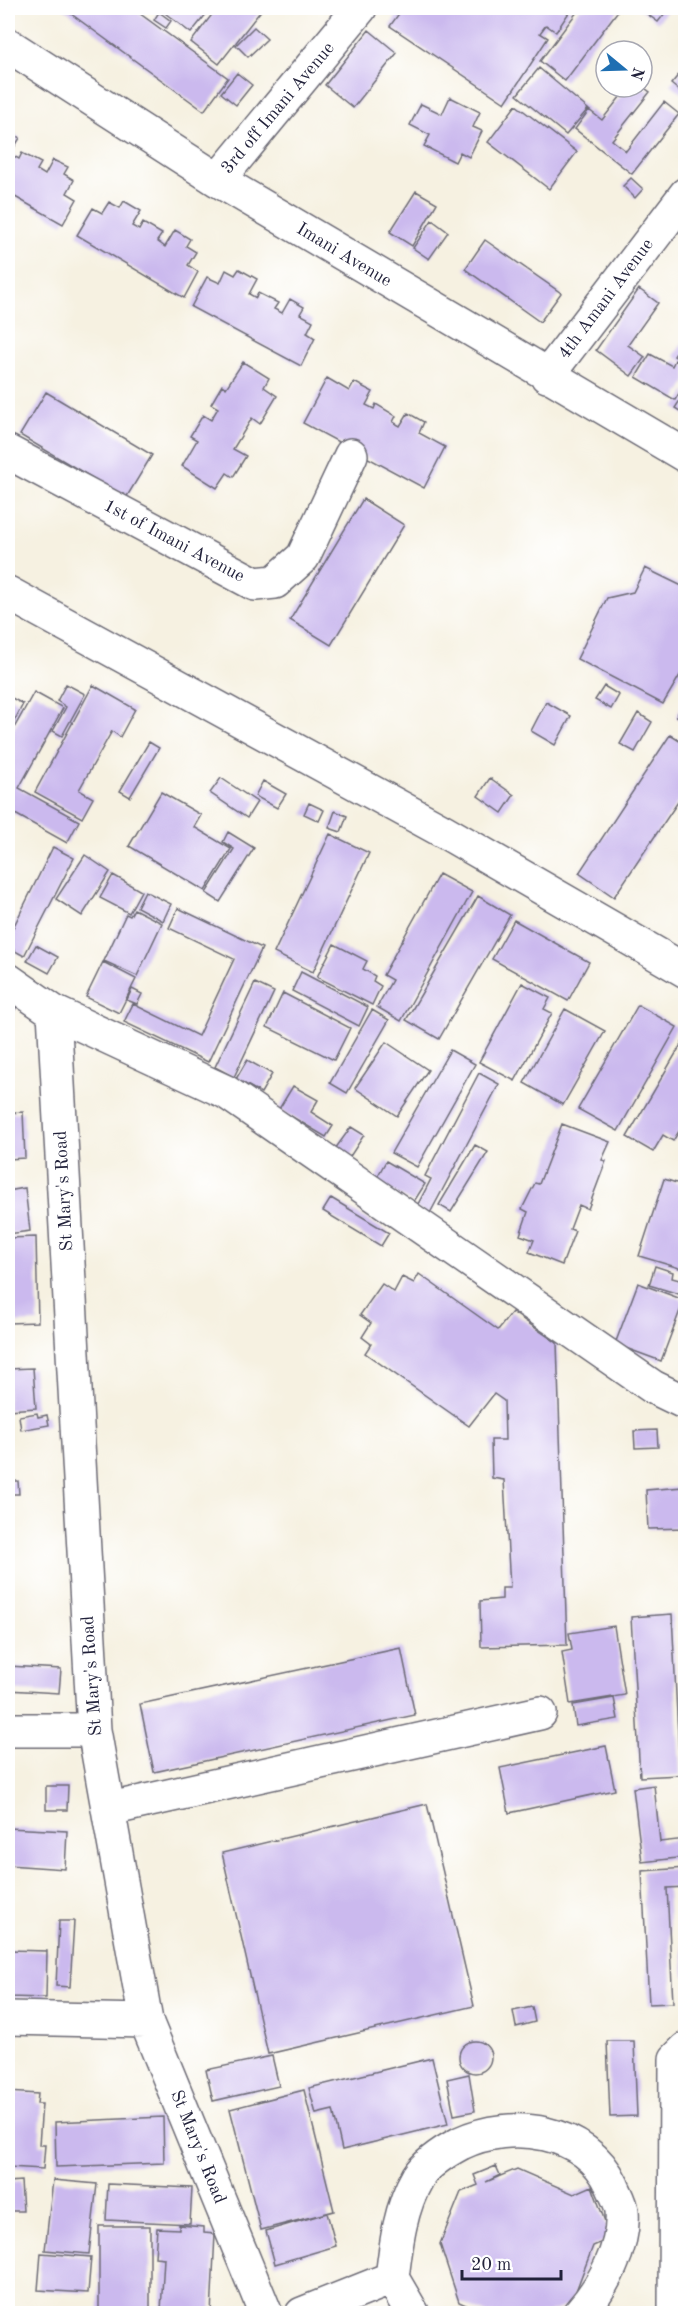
<svg xmlns="http://www.w3.org/2000/svg" width="693" height="2321" font-family="'Old Standard TT',serif">
<rect width="100%" height="100%" fill="#fff"/>
<filter id="ink" filterUnits="userSpaceOnUse"><feTurbulence type="fractalNoise" baseFrequency=".0167" numOctaves="2"/><feDisplacementMap in="SourceGraphic" scale="12" xChannelSelector="R" yChannelSelector="G"/><feConvolveMatrix kernelMatrix="1 2 1 2 8 2 1 2 1" color-interpolation-filters="sRGB"/></filter>
<filter id="wash" filterUnits="userSpaceOnUse"><feTurbulence type="fractalNoise" baseFrequency=".008" numOctaves="4" result="noise"/><feDisplacementMap in="SourceGraphic" scale="24" xChannelSelector="R" yChannelSelector="G"/><feGaussianBlur stdDeviation="1.35" result="paint"/><feColorMatrix in="noise" values="0 0 0 0 0 0 0 0 0 0 0 0 0 0 0 0 0 1.4 0 .05"/><feComposite in="paint" operator="in"/></filter>
<g filter="url(#wash)">
<rect width="100%" height="100%" fill="#f6f1e1"/>
<g id="blocks">
<!-- building -->
<path fill="#cbb9ee" d="M63 8H132L228 78 204 111Z
M163 8H211L191 33 161 10Z
M217 8H263L219 64 191 42Z
M403 8H572L556 32 546 25 540 33 548 38 505 103 390 26Z
M580 8H620L565 81 540 61Z
M639 8H669L658 22Z
M159 12 171 21 166 28 154 20Z
M254 27 267 39 248 57 236 45Z
M369 30 397 53 353 108 325 85Z
M686 66V96L671 84Z
M539 68 588 109 566 135 517 95Z
M237 73 252 85 236 105 221 93Z
M642 86 650 92 612 140 626 151 664 102 679 114 632 174 575 129 589 110 602 120 628 87Z
M450 97 480 112 473 127 482 131 469 157 460 152 455 162 424 146 430 135 410 125 421 104 442 114Z
M516 105 577 152 549 189 488 142Z
M8 131 20 138 10 154 19 159 22 153 41 163 37 170 45 175 53 160 68 167 64 174 74 180 67 193 77 199 63 224 8 193Z
M631 178 643 189 635 198 623 186Z
M416 191 437 203 412 246 390 232Z
M124 201 141 211 132 226 139 230 143 223 162 234 157 241 165 247 175 230 190 239 186 246 196 252 188 265 198 272 184 298 77 235 93 208 102 213 109 202 120 208Z
M432 220 448 232 429 259 413 248Z
M485 240 561 293 540 322 465 269Z
M239 269 257 279 249 294 256 298 258 293 278 303 274 309 282 313 290 299 304 307 300 314 313 321 307 333 315 338 301 366 191 307 207 277 220 283 226 270 235 275Z
M639 289 658 303 628 345 645 357 631 376 596 350Z
M686 338V364L674 356Z
M650 354 672 366 675 360 686 366V382L675 400 636 377Z
M243 362 269 378 264 387 277 396 260 424 252 418 233 449 246 456 233 477 227 473 217 488 182 466 197 440 190 436 203 415 211 420 218 408 211 404 222 385 226 388Z
M327 378 349 391 354 382 373 392 366 405 374 409 376 404 396 416 393 422 400 426 408 413 424 422 419 433 445 447 424 488 303 423Z
M686 391V415L675 408Z
M46 392 152 455 126 498 20 435Z
M363 499 404 525 331 645 290 620Z
M645 568 686 588V665L663 704 577 659 607 598 633 592Z
M66 684 85 694 62 736 53 731 66 707 57 701Z
M93 685 135 709 120 737 112 731 79 790 93 798 82 818 35 792Z
M604 686 619 695 611 709 595 700Z
M34 692 63 708 19 788 79 821 67 843 8 810V739Z
M8 696 23 704 8 733Z
M684 701 686 702V722L676 717Z
M546 702 571 716 555 745 531 731Z
M638 713 652 722 635 752 620 744Z
M670 735 686 745V790L614 897 579 873Z
M149 742 159 748 130 797 120 791Z
M221 778 257 802 247 818 210 793Z
M490 778 514 795 502 813 478 796Z
M263 781 286 794 277 808 255 796Z
M161 792 201 815 194 827 231 849 205 891 129 846Z
M309 803 324 810 319 821 304 814Z
M335 811 347 816 341 832 329 828Z
M228 832 254 848 220 902 206 893 234 849 223 842Z
M330 834 369 853 313 972 274 953Z
M53 847 74 858 24 956 8 947V938Z
M85 855 110 872 82 916 56 899Z
M439 874 472 892 401 1021 377 1007 392 980 383 975Z
M113 875 141 891 129 913 100 898Z
M145 891 171 904 163 921 137 907Z
M478 896 510 915 439 1039 406 1020Z
M178 908 262 948 208 1062 124 1022 133 1004 198 1036 234 959 169 928Z
M134 909 162 923 137 976 104 961 126 914 130 916Z
M514 920 589 962 568 1001 492 959Z
M334 944 367 961 363 969 375 976 373 981 381 986 372 1005 317 977Z
M36 945 58 957 49 973 27 961Z
M103 962 136 979 119 1013 86 997Z
M301 972 368 1007 359 1026 292 991Z
M255 983 274 992 234 1077 215 1067Z
M522 983 550 998 544 1009 552 1013 515 1081 479 1062Z
M132 989 142 994 137 1004 127 1000Z
M8 991 21 998 9 1021 8 1020Z
M283 993 350 1028 334 1060 267 1027Z
M638 1005 677 1027 618 1131 578 1109Z
M565 1009 605 1031 563 1105 524 1083Z
M372 1010 389 1020 347 1093 330 1083Z
M686 1036V1120L673 1141 663 1135 653 1152 627 1137Z
M386 1042 428 1070 397 1116 355 1088Z
M450 1050 475 1064 417 1167 391 1153Z
M247 1060 272 1074 261 1093 236 1079Z
M479 1073 499 1084 429 1215 416 1208 431 1179 425 1176Z
M293 1086 318 1100 311 1112 333 1126 326 1137 279 1109Z
M23 1112 25 1158 8 1159V1113Z
M562 1124 610 1142 602 1160 606 1161 588 1209 579 1205 570 1229 575 1231 562 1265 529 1252 534 1240 520 1235 528 1212 522 1209 535 1183 539 1184Z
M351 1127 364 1135 349 1158 335 1149Z
M475 1145 488 1152 451 1212 439 1205Z
M386 1161 425 1184 413 1203 375 1181Z
M664 1179 686 1186V1270L639 1256Z
M25 1188 30 1231 8 1234V1191Z
M331 1198 389 1233 381 1246 323 1211Z
M36 1237 38 1322 8 1323V1238Z
M655 1266 673 1272 672 1278 683 1281 679 1294 649 1285Z
M419 1274 498 1330 512 1312 557 1343 567 1645 481 1647 480 1601 502 1599V1588H510L504 1480 492 1478 491 1440H505L504 1401 494 1394 469 1426 365 1353 371 1344 362 1337 371 1323 360 1315 382 1284 394 1292 402 1277 414 1283Z
M638 1283 684 1300 661 1361 615 1344Z
M33 1368 36 1408 8 1410V1369Z
M37 1413 38 1417 47 1415 49 1425 21 1430 19 1416Z
M657 1430 658 1447 635 1448 634 1431Z
M682 1453H686V1528L648 1529 646 1490 683 1487Z
M8 1481H18L19 1494H9Z
M672 1614 680 1775 640 1777 631 1617Z
M614 1626 625 1695 570 1704 562 1652 572 1650 569 1633Z
M401 1648 415 1715 154 1772 140 1704Z
M8 1666 61 1669 59 1693 8 1690Z
M614 1698 618 1719 576 1726 573 1705Z
M606 1746 615 1790 509 1813 500 1768Z
M654 1785 660 1842 686 1839V1857L642 1862 633 1788Z
M46 1786H68L67 1810H46Z
M427 1804 474 2006 268 2054 222 1853Z
M8 1828 67 1831 65 1869 8 1865Z
M686 1868V1887L667 1888 673 2003 649 2004 642 1871Z
M680 1900H686V1976H684Z
M59 1921H74L70 1987 56 1986Z
M8 1950 47 1951 46 1998 8 1997Z
M532 2007 535 2022 516 2027 513 2011Z
M607 2041H634L637 2116 610 2117Z
M459 2057a16 16 0 1 1 32 0a16 16 0 1 1-32 0Z
M272 2056 279 2086 213 2101 206 2070Z
M432 2058 448 2124 342 2150 333 2110 316 2114 309 2088Z
M469 2074 475 2111 454 2115 447 2079Z
M304 2090 334 2211 261 2230 230 2109Z
M8 2092 38 2094 37 2104H42L39 2145H45L43 2169 8 2167Z
M163 2117 164 2163 56 2167 55 2122Z
M496 2166 500 2175 486 2182 517 2169 574 2194 592 2186 611 2238 593 2246 571 2304 545 2314H486L459 2302 440 2244 461 2192 478 2185 474 2175Z
M53 2180 97 2184 89 2254 45 2250Z
M21 2181 23 2211H8V2182Z
M108 2184 192 2188 190 2224 106 2220Z
M327 2213 336 2246 275 2264 266 2231Z
M179 2225 204 2227V2233L215 2234 211 2314 161 2311 164 2258 155 2257 157 2228 179 2229Z
M99 2226H150V2311H99Z
M41 2253 91 2257 88 2293 38 2290Z
M8 2259H12L11 2297H8Z"/>
</g>
</g>
<g filter="url(#ink)">
<use href="#blocks" fill-opacity="0" stroke="#6c6a75" stroke-width="1.5"/>
<g fill="none" stroke-linecap="round" stroke-linejoin="round">
<!-- minor casing -->
<g stroke="#6c6a75" stroke-width="36">
<path id="minor" d="M8 45 218 180 686 456
M218 180 360 8
M547 376 686 194
M8 452 255 584 275 582 303 557 351 455
M8 593 445 832 686 971
M8 980 54 1012 226 1092 653 1387 686 1403
M54 1012 94 1730 146 2021 266 2314
M8 1730H94
M110 1809 540 1713
M8 2018 146 2021
M392 2278 413 2314
M302 2314 392 2278C396 2244 400 2208 418 2177 427 2163 446 2151 461 2143 511 2119 586 2129 612 2185 615 2193 621 2202 622 2211 625 2247 603 2287 579 2314
M675 2314 676 2059 686 2049"/>
</g>
<!-- minor -->
<use href="#minor" stroke="#fff" stroke-width="33"/>
</g>
</g>
<g text-anchor="middle" dominant-baseline="central" stroke-width="6" stroke-linejoin="round" paint-order="stroke">
<!-- street labels -->
<g font-size="18" fill="#22223b" stroke="#fff">
<text transform="translate(278 108) rotate(-50)">3rd off Imani Avenue</text>
<text transform="translate(344 255) rotate(31)">Imani Avenue</text>
<text transform="translate(606 299) rotate(-53)">4th Amani Avenue</text>
<text transform="translate(174 541) rotate(28)">1st of Imani Avenue</text>
<text transform="translate(64 1191) rotate(-93)">St Mary's Road</text>
<text transform="translate(92 1676) rotate(-94)">St Mary's Road</text>
<text transform="translate(198 2147) rotate(68)">St Mary's Road</text>
</g>
</g>
<!-- margin -->
<rect width="693" height="2321" fill="none" stroke="#fff" stroke-width="30"/>
<!-- north arrow -->
<g transform="translate(624 69) rotate(109)"><circle r="28" fill="#ffffff" stroke="#a7a7b1" stroke-width="1.5"/>
<path d="M0-4.5L10 22L0 15L-10 22Z" fill="#1f6fb2"/>
<text y="-9" font-size="16" font-weight="bold" text-anchor="middle" fill="#22223b">N</text>
</g>
<!-- scale -->
<path d="M462 2270v9h99v-9" fill="none" stroke="#22223b" stroke-width="3"/>
<text x="471" y="2270" font-size="18" fill="#22223b" stroke="#ffffff" stroke-width="4.5" paint-order="stroke">20 m</text>
</svg>
